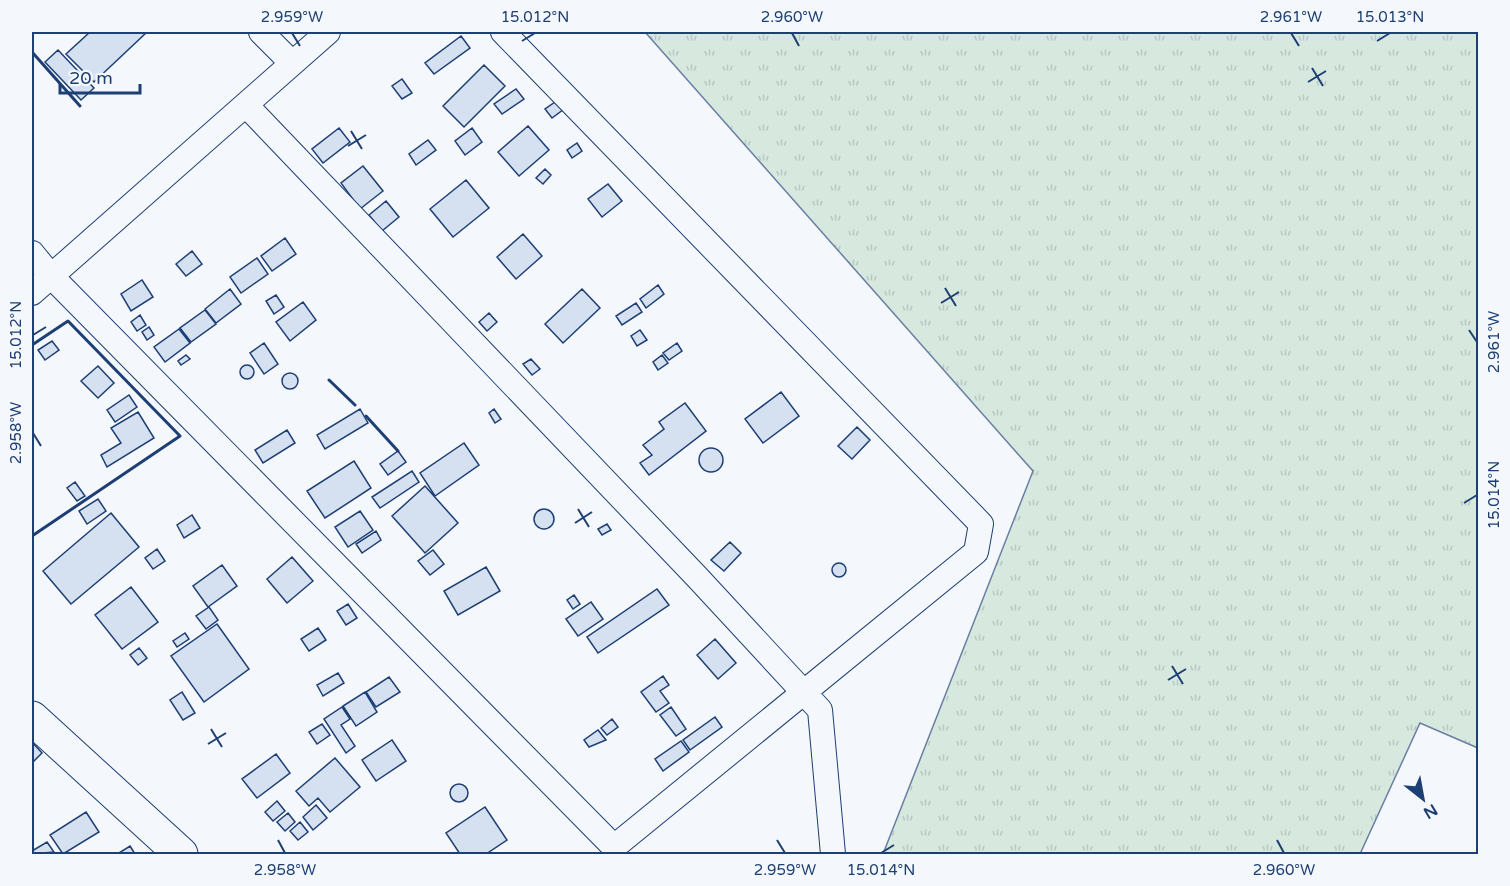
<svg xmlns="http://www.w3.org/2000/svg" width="1510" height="886" font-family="'Varela Round',sans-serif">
<defs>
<pattern id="grass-tufts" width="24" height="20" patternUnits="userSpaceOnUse" patternTransform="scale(1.5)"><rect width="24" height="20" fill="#d7e8df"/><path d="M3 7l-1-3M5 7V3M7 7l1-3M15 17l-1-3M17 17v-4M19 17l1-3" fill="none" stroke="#b8c8c3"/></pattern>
</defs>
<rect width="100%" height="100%" fill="#f4f7fb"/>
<!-- grass -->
<path fill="url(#grass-tufts)" stroke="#687fa3" stroke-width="1.5" d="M645 32H1478V748L1420 723 1360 854H883L1033 471Z"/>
<!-- building -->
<path fill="#d5e0f0" stroke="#1d3f73" stroke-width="1.5" d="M90 32H147L94 82 66 54Z
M461 36 470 48 434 74 425 63Z
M58 50 94 88 81 100 45 62Z
M484 65 505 86 464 127 443 106Z
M402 79 412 93 402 99 392 86Z
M516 89 524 99 502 114 494 104Z
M558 100 564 109 552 118 545 109Z
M528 126 549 150 519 176 498 152Z
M339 128 350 142 323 163 312 149Z
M472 128 482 142 465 155 455 141Z
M428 140 436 150 416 165 409 154Z
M577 143 582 151 572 158 567 150Z
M363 166 383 191 360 209 341 183Z
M545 169 551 175 543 184 536 178Z
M466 180 489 208 453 237 430 209Z
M608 184 622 201 602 217 588 199Z
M386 201 399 217 382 231 369 215Z
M523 234 542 256 516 279 497 257Z
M285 238 296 254 272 271 261 256Z
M192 251 202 264 186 276 176 264Z
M257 258 268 274 241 293 230 277Z
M142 280 153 297 131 311 121 294Z
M658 285 664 294 646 308 640 299Z
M230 289 241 304 216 323 205 309Z
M582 289 600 308 563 343 545 324Z
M276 295 284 307 274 314 266 301Z
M303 302 316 320 290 341 276 322Z
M636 303 642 312 622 325 616 316Z
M205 310 216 324 191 342 180 328Z
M489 313 497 322 487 331 479 322Z
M140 315 146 325 137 331 131 322Z
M149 327 154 335 147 340 142 332Z
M179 329 190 343 165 362 154 347Z
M640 330 647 340 637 346 631 336Z
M52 341 59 350 45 360 38 350Z
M264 343 278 364 264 374 250 353Z
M677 343 682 351 669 360 663 353Z
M186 355 190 359 181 365 178 361Z
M662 355 668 363 658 370 653 362Z
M531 359 540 369 532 375 523 364Z
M240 372a7 7 0 1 1 14 0a7 7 0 1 1-14 0Z
M98 366 114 383 98 398 81 381Z
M282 381a8 8 0 1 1 16 0a8 8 0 1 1-16 0Z
M781 392 799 416 763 443 745 419Z
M129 395 137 407 115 422 107 410Z
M685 403 706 431 649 475 640 463 652 455 643 445 664 429 659 422Z
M360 409 368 423 325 449 317 435Z
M494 409 501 419 495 423 489 413Z
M138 412 154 438 107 467 101 455 121 443 111 428Z
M857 427 870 440 852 459 838 446Z
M287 430 295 443 263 463 255 450Z
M464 443 479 465 435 496 420 473Z
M699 460a12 12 0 1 1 24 0a12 12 0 1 1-24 0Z
M398 451 406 462 388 475 380 464Z
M354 461 371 488 325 518 307 491Z
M412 471 419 482 380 508 372 497Z
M75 482 85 496 77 501 67 488Z
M425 486 458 523 425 553 392 516Z
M98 499 106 511 87 524 79 511Z
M534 519a10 10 0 1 1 20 0a10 10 0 1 1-20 0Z
M360 511 373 530 348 547 335 527Z
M111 513 139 547 71 604 43 571Z
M192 515 200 528 184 538 177 525Z
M607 524 611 530 602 535 598 529Z
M376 531 381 540 362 553 356 544Z
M730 542 741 553 724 571 711 560Z
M157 549 165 561 153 569 145 558Z
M433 550 444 564 430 575 418 561Z
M292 557 313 581 287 603 267 579Z
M832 570a7 7 0 1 1 14 0a7 7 0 1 1-14 0Z
M222 565 237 586 208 607 193 586Z
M486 567 500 591 458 615 444 591Z
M131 587 158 622 122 649 95 615Z
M657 589 669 605 598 653 587 637Z
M574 595 580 604 573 609 567 600Z
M591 602 603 619 578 636 566 619Z
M348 604 357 618 346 625 337 611Z
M209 607 218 620 206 629 196 616Z
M217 624 249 669 204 702 171 656Z
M318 628 326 640 309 651 301 639Z
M185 633 189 639 177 647 173 641Z
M715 639 736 663 718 679 697 655Z
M139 648 147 658 138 665 130 655Z
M338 673 344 683 323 696 317 685Z
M663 676 669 685 660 691 669 703 656 712 641 692Z
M389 677 400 692 376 707 366 692Z
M182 692 195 713 183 720 170 700Z
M365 692 377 712 356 726 343 706Z
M342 707 350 719 341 725 355 746 346 753 324 719Z
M671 707 686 729 676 736 660 715Z
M715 717 722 727 690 750 683 740Z
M612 719 618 727 607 735 601 728Z
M322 724 330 735 317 744 309 732Z
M598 730 606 740 589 747 584 740Z
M392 740 406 761 376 781 362 760Z
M681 741 689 752 663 771 655 759Z
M32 742 42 753 32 763Z
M276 754 290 773 257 798 242 779Z
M335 758 360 787 330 812 318 798 309 806 296 791Z
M450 793a9 9 0 1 1 18 0a9 9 0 1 1-18 0Z
M277 801 285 811 273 821 265 812Z
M316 805 327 818 313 830 303 817Z
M485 807 507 840 486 854H460L446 833Z
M86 812 99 832 63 854 50 835Z
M288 813 295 822 285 831 277 822Z
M300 822 308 832 298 840 290 831Z
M47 842 54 852 32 854V851Z
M130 846 135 854H121L119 853Z"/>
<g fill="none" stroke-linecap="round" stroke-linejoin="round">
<!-- street casing -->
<g stroke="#1d3f73" stroke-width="26">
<path id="street" d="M261 32 292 63
M246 105 697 577 820 710 833 854
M32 253 51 276 614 847 976 552 981 524 503 32
M32 293 328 32"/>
</g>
<!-- secondary casing -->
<g stroke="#1d3f73" stroke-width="35">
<path id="secondary" d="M32 718 181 854"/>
</g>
<!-- street -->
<use href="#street" stroke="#f4f7fb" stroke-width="24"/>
<!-- secondary -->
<use href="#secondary" stroke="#f4f7fb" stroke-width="33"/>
<!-- wall -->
<path stroke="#1d3f73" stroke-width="3" d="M32 52 80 106
M32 345 68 321 180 436 32 536
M329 380 355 405
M366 416 398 451"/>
</g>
<!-- ticks -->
<path fill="none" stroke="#1d3f73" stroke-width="2" d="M292 33 300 46M792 33 799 46M1291 33 1299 46M522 41 535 33M1377 41 1390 33M1312 68 1323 86M1308 82 1326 71M351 131 362 149M348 146 366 135M945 288 956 306M941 303 959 292M1469 330 1477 342M33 335 46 327M33 433 41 446M1464 503 1477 495M578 509 589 527M575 523 592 512M1172 666 1183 684M1168 680 1186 669M211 729 222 747M208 744 226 733M278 840 285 853M777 840 785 853M1277 840 1284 853M881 853 894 845"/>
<!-- border -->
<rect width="1510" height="886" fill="none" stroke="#f4f7fb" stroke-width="66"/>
<!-- north arrow -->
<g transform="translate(1423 799) rotate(149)" stroke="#f4f7fb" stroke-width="4.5" paint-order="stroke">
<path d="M0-4.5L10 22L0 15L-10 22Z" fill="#1d3f73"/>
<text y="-9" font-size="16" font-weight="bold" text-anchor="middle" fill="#1d3f73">N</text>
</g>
<!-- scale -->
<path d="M60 84v9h80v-9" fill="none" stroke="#1d3f73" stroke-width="3"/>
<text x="69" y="84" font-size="18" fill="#1d3f73" stroke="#f4f7fb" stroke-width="4.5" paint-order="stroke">20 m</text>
<rect x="33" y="33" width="1444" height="820" fill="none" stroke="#1d3f73" stroke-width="2"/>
<g font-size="15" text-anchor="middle" fill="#1d3f73">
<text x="292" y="22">2.959°W</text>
<text x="535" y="22">15.012°N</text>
<text x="792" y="22">2.960°W</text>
<text x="1291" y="22">2.961°W</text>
<text x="1390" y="22">15.013°N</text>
<text transform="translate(16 335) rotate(-90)" y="5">15.012°N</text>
<text transform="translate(1494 342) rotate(-90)" y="5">2.961°W</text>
<text transform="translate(16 433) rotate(-90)" y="5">2.958°W</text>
<text transform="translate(1494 495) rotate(-90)" y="5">15.014°N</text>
<text x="285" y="875">2.958°W</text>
<text x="785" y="875">2.959°W</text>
<text x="881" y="875">15.014°N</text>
<text x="1284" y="875">2.960°W</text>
</g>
</svg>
